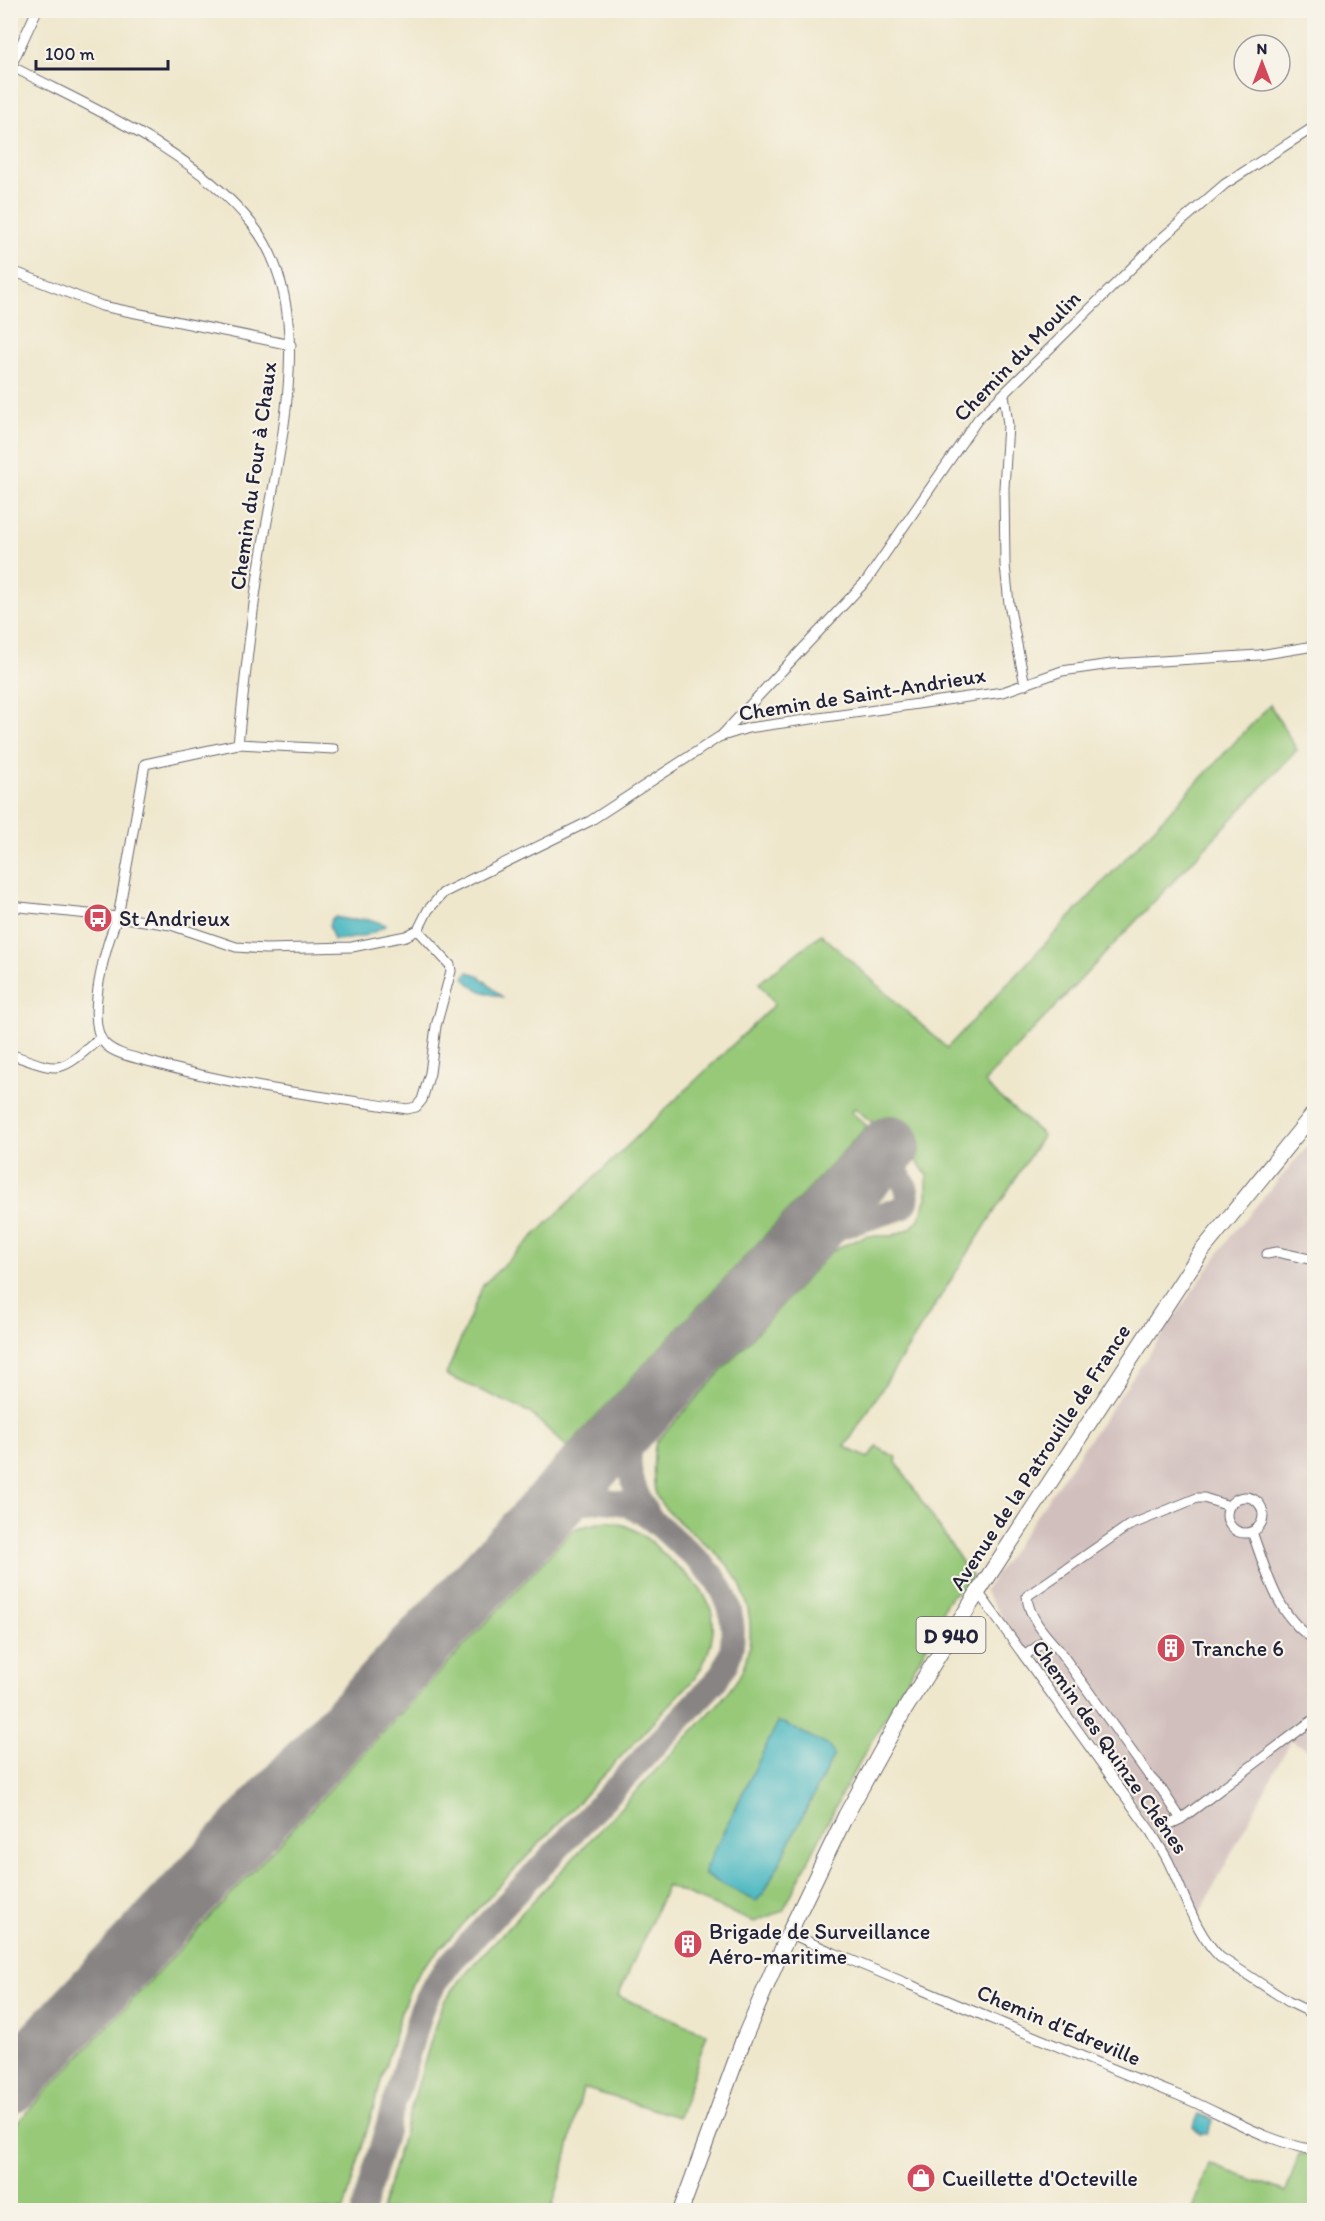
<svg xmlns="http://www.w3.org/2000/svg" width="1325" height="2221" font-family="Itim,sans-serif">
<rect width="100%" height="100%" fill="#f7f3e8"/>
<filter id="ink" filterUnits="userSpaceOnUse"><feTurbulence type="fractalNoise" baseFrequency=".0167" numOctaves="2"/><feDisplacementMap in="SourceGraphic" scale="12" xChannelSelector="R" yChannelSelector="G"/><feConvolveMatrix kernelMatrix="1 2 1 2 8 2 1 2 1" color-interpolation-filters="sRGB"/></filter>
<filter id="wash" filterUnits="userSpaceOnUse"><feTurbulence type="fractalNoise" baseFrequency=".008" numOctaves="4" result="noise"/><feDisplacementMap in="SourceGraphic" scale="24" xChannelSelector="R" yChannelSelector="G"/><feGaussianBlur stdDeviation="1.35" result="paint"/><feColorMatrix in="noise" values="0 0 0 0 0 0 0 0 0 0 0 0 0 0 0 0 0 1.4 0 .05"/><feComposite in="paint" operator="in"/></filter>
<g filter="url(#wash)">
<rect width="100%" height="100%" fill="#efe7cc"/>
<!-- industrial -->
<path fill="#d1bfbd" d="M1314 1139V1754L1291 1740 1198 1917 1135 1802 984 1591 1233 1233Z"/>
<!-- green -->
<path fill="#97c979" stroke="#5c765a" stroke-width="1.5" d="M1270 705 1297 750 985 1081 988 1087 1043 1135 845 1447 868 1458 877 1447 897 1458 896 1462 972 1577 961 1589 951 1596 946 1603 936 1630 848 1782 783 1911 754 1922 667 1886 618 1996 707 2034 679 2117 583 2088 563 2171 551 2210H381L439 2013 445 2000 469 1969 719 1703C727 1693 735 1684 741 1673 759 1632 750 1584 717 1554 703 1541 665 1514 657 1497 652 1485 653 1454 656 1442L830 1253 839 1247 867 1236H892L911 1228 919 1219 927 1198V1175L917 1161 855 1108 851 1112 867 1126 567 1447 529 1412 446 1375 483 1285 775 1004 759 983 821 934 947 1048Z
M607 1521C637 1526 647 1538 669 1559 679 1568 690 1577 699 1588 723 1616 713 1651 695 1678L420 1970 412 1984 401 2012 344 2210H11V2129L571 1532 577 1528Z
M1299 2154 1314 2155V2210H1193L1209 2164 1286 2192Z"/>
<!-- water -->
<path fill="#49b7c1" stroke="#366c7e" stroke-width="1.5" d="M335 917 350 920 369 919 386 925C369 937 355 939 334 940L329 926 331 919Z
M468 972 478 975 502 997C489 994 471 990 464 977Z
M778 1722 786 1724 829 1746 834 1755 764 1893 756 1901 708 1877 705 1875V1869Z
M1199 2114 1213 2119 1207 2134H1200L1193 2127Z"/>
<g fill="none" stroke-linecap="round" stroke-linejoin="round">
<!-- taxiway -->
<path stroke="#888484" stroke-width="24" d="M795 1247 812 1236 902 1208C919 1195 894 1163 879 1164 875 1165 872 1167 869 1168
M645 1408C622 1449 625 1480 651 1519
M363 2210 421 2010 434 1985 452 1961 715 1682C719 1675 725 1669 727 1662 738 1637 732 1605 718 1583 708 1567 690 1553 676 1541 659 1525 642 1509 619 1503 592 1497 563 1505 540 1519"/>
<!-- runway -->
<path stroke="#888484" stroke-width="60" d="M10 2084 891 1145"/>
</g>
</g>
<g filter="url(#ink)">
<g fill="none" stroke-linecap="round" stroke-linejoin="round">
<!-- minor casing -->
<g stroke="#6a676e" stroke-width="11">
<path id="minor" d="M11 66C93 109 193 150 252 224 320 310 278 451 262 550 251 614 245 679 238 744
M11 66 37 10
M10 270 102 306 291 345
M1004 394 1008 425 1004 488 1005 565 1009 604 1025 685
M721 736 867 580 978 419 1161 239 1225 184 1314 127
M334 749 238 744 145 764 118 917C106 941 84 1022 105 1044 115 1054 133 1057 147 1061 232 1086 320 1096 407 1109L416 1107 422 1100 430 1073 436 1026 451 971 450 965 418 930
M10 906 118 917 171 925 236 947 265 949 352 947 406 936 418 930 428 910 443 893 590 821 719 737 748 728 1003 692 1062 671 1111 664 1259 655 1314 646
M10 1054C63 1073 58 1074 100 1038
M1267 1254 1277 1252 1314 1260
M1227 1515a18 18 0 1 1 36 0a18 18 0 1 1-36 0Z
M1252 1532C1266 1569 1277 1618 1314 1639
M978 1592 1151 1832C1157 1843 1165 1853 1170 1865 1185 1895 1195 1933 1220 1957L1289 2002 1314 2014
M1024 1656 1048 1639
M1181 1819 1162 1790 1150 1777 1058 1649C1045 1635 1028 1616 1027 1596L1128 1526 1197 1498H1204L1229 1506
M1166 1826 1181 1819 1314 1719
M789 1933 834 1953C949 2001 1064 2050 1180 2096 1228 2116 1261 2140 1314 2150"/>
</g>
<!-- primary casing -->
<g stroke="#6a676e" stroke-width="17">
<path id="primary" d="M681 2210 744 2038 789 1933 846 1815 902 1714 978 1592 1201 1252 1314 1113"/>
</g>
<!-- minor -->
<use href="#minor" stroke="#fff" stroke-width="9"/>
<!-- primary -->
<use href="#primary" stroke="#fff" stroke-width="15"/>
</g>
</g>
<!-- icons -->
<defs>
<g id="bus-disc" transform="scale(1.5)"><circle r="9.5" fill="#d1495b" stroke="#f7f3e8"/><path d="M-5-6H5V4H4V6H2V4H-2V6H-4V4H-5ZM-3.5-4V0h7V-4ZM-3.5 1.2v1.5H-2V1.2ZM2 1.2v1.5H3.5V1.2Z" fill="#fff"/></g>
<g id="building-disc" transform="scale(1.5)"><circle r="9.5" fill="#d1495b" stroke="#f7f3e8"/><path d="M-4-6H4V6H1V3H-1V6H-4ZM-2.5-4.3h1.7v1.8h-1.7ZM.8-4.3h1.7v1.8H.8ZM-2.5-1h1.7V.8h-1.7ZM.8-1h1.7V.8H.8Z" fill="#fff"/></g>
<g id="shop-disc" transform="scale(1.5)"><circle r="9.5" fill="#d1495b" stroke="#f7f3e8"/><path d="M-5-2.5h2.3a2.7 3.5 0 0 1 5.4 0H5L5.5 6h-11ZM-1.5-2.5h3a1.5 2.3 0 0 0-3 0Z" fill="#fff"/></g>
</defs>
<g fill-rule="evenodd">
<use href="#bus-disc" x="98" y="918"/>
<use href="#building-disc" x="1171" y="1648"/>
<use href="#building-disc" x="688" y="1944"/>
<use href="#shop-disc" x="921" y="2178"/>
</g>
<g text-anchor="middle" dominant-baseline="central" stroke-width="4.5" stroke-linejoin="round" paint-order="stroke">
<!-- shield labels -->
<rect fill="#f7f3e8" stroke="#62616f" stroke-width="1.5" x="916.5" y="1617" width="69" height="36" rx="4.5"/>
<g font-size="21" font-weight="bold" fill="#22223b">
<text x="951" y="1635">D 940</text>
</g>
<!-- street labels -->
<g font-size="22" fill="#22223b" stroke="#f7f3e8">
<text transform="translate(1017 356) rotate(-46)">Chemin du Moulin</text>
<text transform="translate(253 476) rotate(-82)">Chemin du Four à Chaux</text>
<text transform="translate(862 694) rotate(-9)">Chemin de Saint-Andrieux</text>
<text transform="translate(1040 1457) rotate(-57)">Avenue de la Patrouille de France</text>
<text transform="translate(1110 1747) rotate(55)">Chemin des Quinze Chênes</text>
<text transform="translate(1059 2025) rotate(23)">Chemin d'Edreville</text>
</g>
<!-- poi labels -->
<g font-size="22" fill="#22223b" stroke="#f7f3e8" text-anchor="start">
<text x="119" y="918">St Andrieux</text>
<text x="1192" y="1648">Tranche 6</text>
<text x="709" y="1931">Brigade de Surveillance<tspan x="709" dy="25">Aéro-maritime</tspan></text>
<text x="942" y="2178">Cueillette d'Octeville</text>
</g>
</g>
<!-- margin -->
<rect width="1325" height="2221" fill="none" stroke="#f7f3e8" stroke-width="36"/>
<!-- north arrow -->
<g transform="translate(1262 63)"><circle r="28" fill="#f7f3e8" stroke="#a29fa3" stroke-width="1.5"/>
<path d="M0-4.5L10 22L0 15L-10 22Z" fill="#d1495b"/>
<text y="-9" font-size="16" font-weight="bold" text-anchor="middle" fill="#22223b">N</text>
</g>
<!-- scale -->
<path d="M36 60v9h132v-9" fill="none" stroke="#22223b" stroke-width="3"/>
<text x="45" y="60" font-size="18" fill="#22223b" stroke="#f7f3e8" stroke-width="4.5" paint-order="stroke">100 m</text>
</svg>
